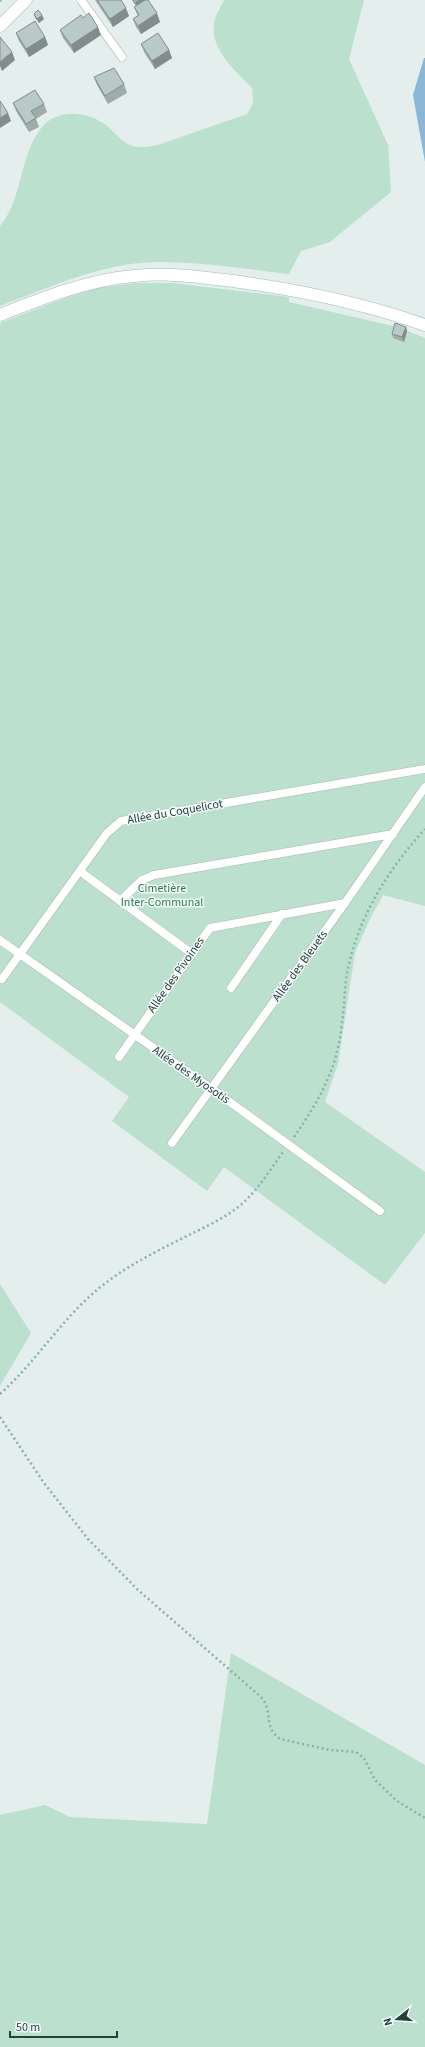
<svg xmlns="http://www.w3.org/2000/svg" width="425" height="2047" font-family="'Source Sans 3',sans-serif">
<rect width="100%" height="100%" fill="#e4eeec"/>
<!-- green -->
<path fill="#bce0ce" d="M224 0H364L349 59 388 145 391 192 330 242 301 251 289 274C244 269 198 261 152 262 100 264 48 288 0 306V226C23 199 19 155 42 127 57 109 85 111 103 123 116 131 122 147 140 147 153 148 169 141 181 137 203 129 225 122 247 114L253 103 252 88C235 70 210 50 214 23 215 15 221 7 224 0Z
M135 283H173L289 297V302L397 327 425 338V906L383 895 369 921 355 953 338 1064 325 1102 425 1172V1233L385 1285 224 1167 207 1191 112 1121 129 1097 0 1002V323L65 298 98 288Z
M0 1284 31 1333 0 1386Z
M231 1653 425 1765V2047H0V1815L45 1805 70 1817 207 1824Z"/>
<!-- water -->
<path fill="#89b7d5" d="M424 58H425V162L413 95Z"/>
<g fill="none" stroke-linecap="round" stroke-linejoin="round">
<!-- lane casing -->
<g stroke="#a6b7b5" stroke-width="9">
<path id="lane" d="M81 0 122 57
M81 872 191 953
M120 901 142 880 154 875 393 834
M0 940 212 1089 380 1211
M2 979 107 833 121 821 425 769
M231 988 282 914
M119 1057 210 928 345 903
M172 1143 345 903 425 787"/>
</g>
<!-- secondary casing -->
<g stroke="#a1bab8" stroke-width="13">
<path id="secondary" d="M0 26 26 0
M0 315C43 298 87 280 134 276 167 272 200 277 233 281 299 290 363 303 425 325"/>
</g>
<!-- path -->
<path stroke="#82b3b0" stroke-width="2.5" stroke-dasharray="2 3" stroke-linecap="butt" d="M0 1 1 0
M294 1137C320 1099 337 1070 342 1023 345 1002 344 981 350 960 362 911 391 866 425 829
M0 1394C40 1358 64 1314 107 1282 132 1263 161 1249 189 1235 209 1225 232 1215 248 1198 261 1185 272 1167 283 1152
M0 1417 44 1483 88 1539 138 1590 261 1697C274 1712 262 1725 280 1739L330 1750 356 1752 364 1758 375 1780 397 1801 425 1818"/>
<!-- lane -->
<use href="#lane" stroke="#fff" stroke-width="8"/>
<!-- secondary -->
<use href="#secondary" stroke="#fff" stroke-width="12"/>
</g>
<!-- wall -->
<path fill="#9fadaa" d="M95 0H121L129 16 113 27Z
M132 0H148L160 22 141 34 136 27 133 19 138 16 134 7 136 6Z
M34 14 44 19 39 23 35 18Z
M60 30 101 35 74 53 63 38Z
M16 33 45 37 48 45 29 57 19 41Z
M141 44 169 50 172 58 155 69 144 52Z
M94 77 124 84 127 93 108 104 97 85Z
M13 103 44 104 47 112 36 119 39 127 29 132 16 111Z
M406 327 407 331 404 342 393 338 392 334Z"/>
<!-- shaded-wall -->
<path fill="#828d8b" d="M139 0H147L137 7 135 3Z
M126 8 129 16 113 27 110 19Z
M157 13 160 22 141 34 138 26Z
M42 15 44 19 39 23 37 19Z
M98 27 101 35 74 53 71 45Z
M45 37 48 45 29 57 26 49Z
M169 50 172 58 155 69 152 61Z
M12 52 15 60 2 71 0 66V62Z
M8 113 11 121 0 128V118Z
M406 327 407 331 404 342 402 337Z"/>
<!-- building -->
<path fill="#b9c9c6" stroke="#828d8b" d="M97 0H121L126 8 110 19Z
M133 0H139L135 3Z
M145 0H148L157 13 138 26 133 19 139 15 134 7Z
M38 10 42 15 37 19 34 14Z
M89 13 98 27 71 45 60 30 81 15 83 18Z
M35 21 45 37 26 49 16 33Z
M158 33 169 50 152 61 141 44Z
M0 37 12 52 0 62Z
M114 68 124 84 105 96 94 77Z
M35 90 44 104 31 111 36 118 26 124 13 103Z
M0 101 8 113 0 118Z
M395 323 406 327 402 337 392 334Z"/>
<g text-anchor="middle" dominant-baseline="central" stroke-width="3" stroke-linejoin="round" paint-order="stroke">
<!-- street labels -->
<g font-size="12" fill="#224140" stroke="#f5faf9">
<text transform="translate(175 812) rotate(-10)">Allée du Coquelicot</text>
<text transform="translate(300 966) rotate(-54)">Allée des Bleuets</text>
<text transform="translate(176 975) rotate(-55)">Allée des Pivoines</text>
<text transform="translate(191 1075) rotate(35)">Allée des Myosotis</text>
</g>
<!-- park labels -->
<g font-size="12" fill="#2a7a5c" stroke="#f5faf9">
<text x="162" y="888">Cimetière<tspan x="162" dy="14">Inter-Communal</tspan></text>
</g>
</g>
<!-- north arrow -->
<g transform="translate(397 2019) rotate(253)" stroke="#f5faf9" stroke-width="3" paint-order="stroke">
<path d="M0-3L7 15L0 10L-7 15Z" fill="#224140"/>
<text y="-6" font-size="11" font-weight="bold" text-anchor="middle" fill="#224140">N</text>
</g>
<!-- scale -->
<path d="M10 2031v6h107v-6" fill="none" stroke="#224140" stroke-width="2"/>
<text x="16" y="2031" font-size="12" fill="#224140" stroke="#f5faf9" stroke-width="3" paint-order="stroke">50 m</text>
</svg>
